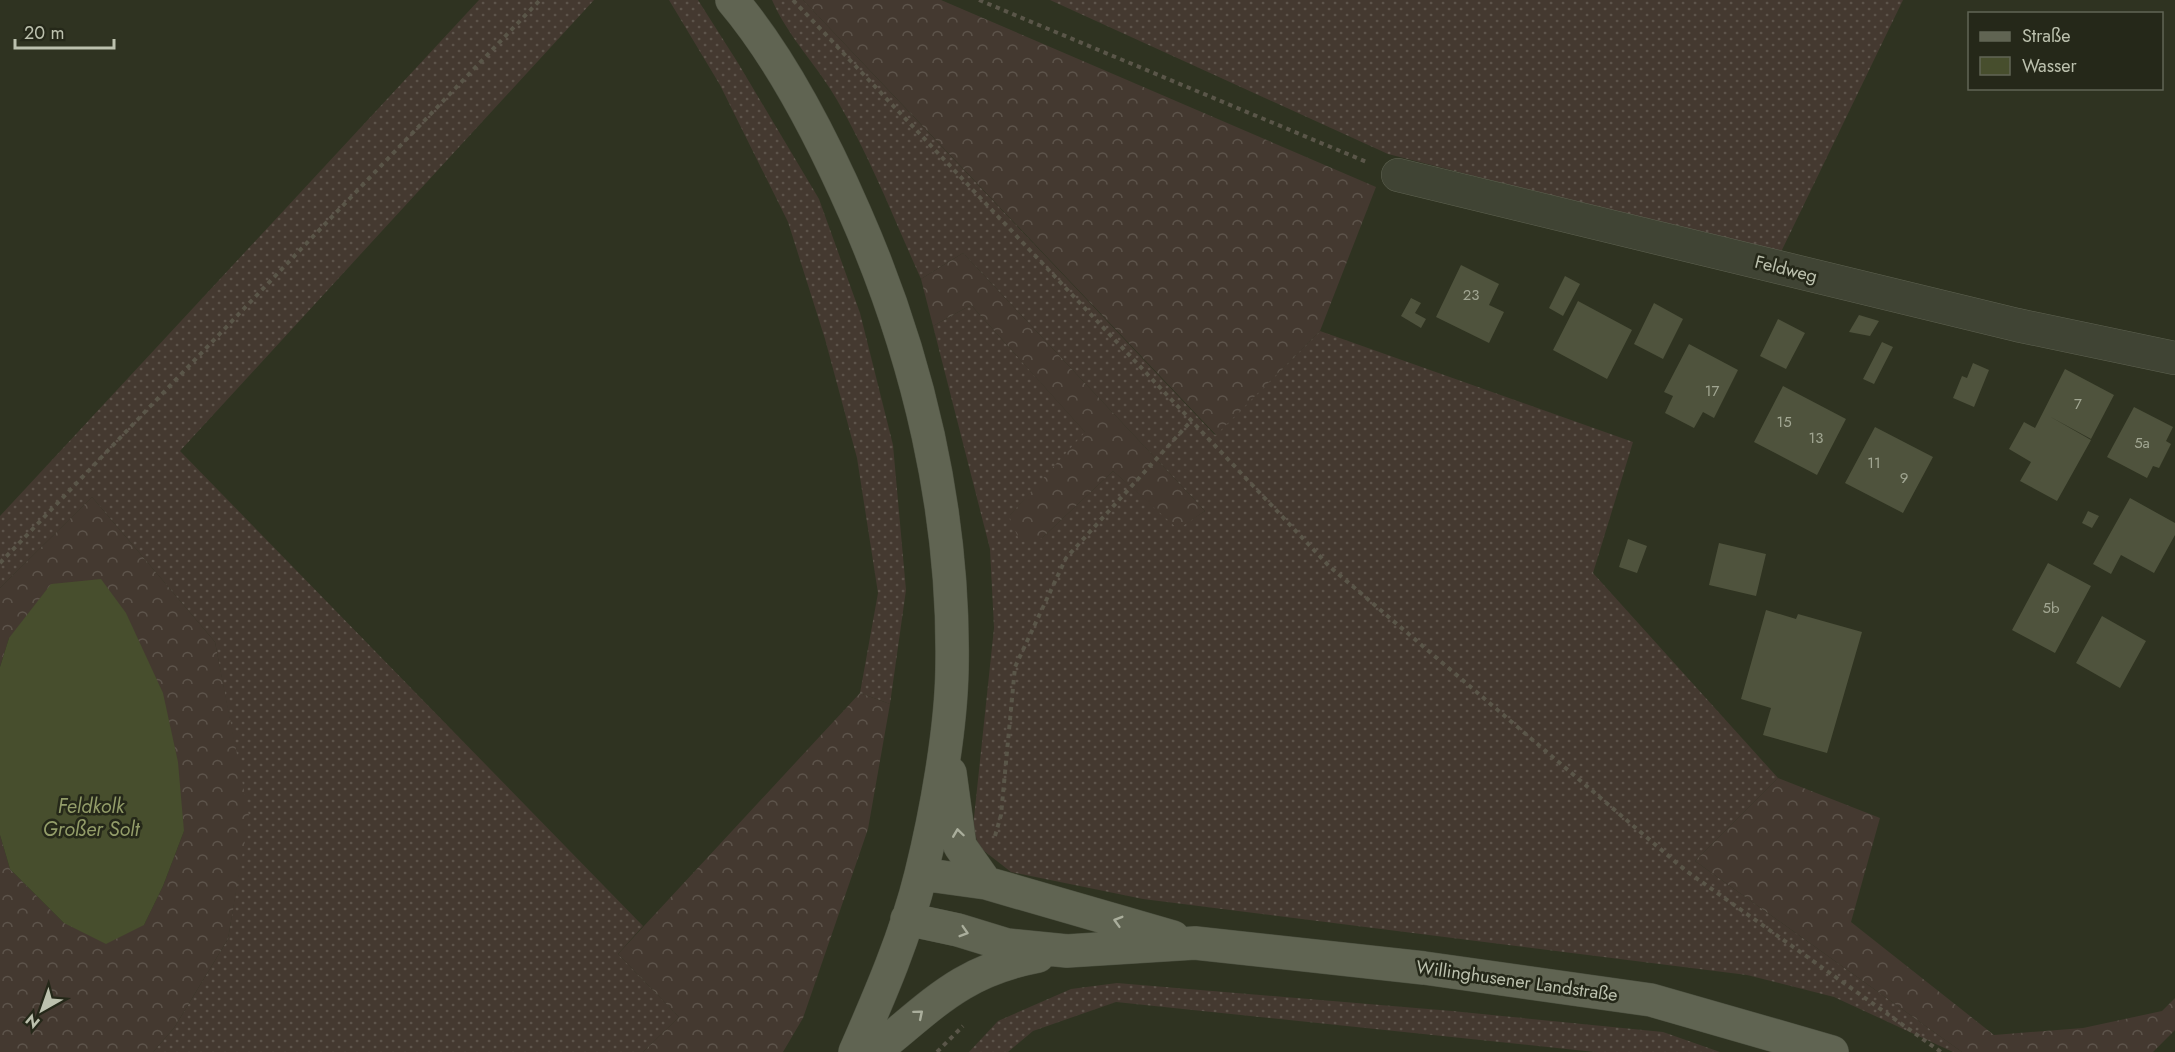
<svg xmlns="http://www.w3.org/2000/svg" width="2175" height="1052" font-family="Jost,sans-serif">
<defs>
<pattern id="grass-dots" width="8" height="8" patternUnits="userSpaceOnUse" patternTransform="scale(1.5)"><rect width="8" height="8" fill="#443930"/><path d="M2 2h.1M6 6h.1" fill="none" stroke="#5d544b" stroke-width="1.8" stroke-linecap="round"/></pattern>
<pattern id="forest-crowns" width="20" height="18" patternUnits="userSpaceOnUse" patternTransform="scale(1.5)"><rect width="20" height="18" fill="#443930"/><path d="M2 6a3 3 0 1 1 6 0M12 15a3 3 0 1 1 6 0" fill="none" stroke="#5d544b"/></pattern>
</defs>
<rect width="100%" height="100%" fill="#2f3321"/>
<!-- grass -->
<path fill="url(#grass-dots)" d="M479 0H594L180 451 643 926 618 954 679 1017 643 1052H153L174 1028 228 939 248 816 215 642 92 497 0 588V516Z
M669 0H698L738 63 819 199 860 313 893 445 906 590 890 704 860 693 878 593 857 458 825 339 788 222 720 85Z
M772 0H803L1215 435 1320 331 1633 442 1593 573 1778 778 1695 861 1962 1052H1953L1834 997 1747 975 1143 899 1011 872 979 847 973 827 994 628 990 549 933 326 971 305 1086 433 1010 515 1042 538 1113 471 1178 528 1205 511 963 253 921 279C894 219 870 157 837 100 817 65 788 37 772 0Z
M1050 0H1903L1780 254 1388 154Z
M1117 983 1452 1011 1663 1032 1720 1052H1595L1116 1002 1033 1031 1008 1052H969L998 1021 1071 989Z"/>
<!-- forest -->
<path fill="url(#forest-crowns)" d="M803 0H941L1376 187 1320 331 1216 435Z
M963 253 1205 511 1178 529 1113 471 1042 538 1020 542 1009 516 1085 432 971 305 933 326 921 279Z
M92 497 215 642 249 816 228 939 174 1028 153 1052H0V835L10 869 64 923 144 925 163 886 184 831 9 638 0 667V588Z
M860 693 890 704 868 829 803 1018 783 1052H643L679 1017 618 954Z
M1778 778 1880 818 1851 922 1994 1035 2083 1028 2162 1011 2175 998V1030L2153 1052H1962L1695 861Z"/>
<!-- water -->
<path fill="#474e2d" d="M101 579 126 613 163 693 178 762 184 831 163 886 144 925 106 944 64 923 10 869 0 835V667L9 638 51 584Z"/>
<!-- building -->
<path fill="#4f533d" d="M1461 265 1499 284 1489 305 1504 312 1489 343 1436 317Z
M1565 276 1580 284 1563 316 1549 308Z
M1411 298 1421 303 1415 313 1426 319 1421 328 1401 316Z
M1578 301 1632 330 1607 379 1553 350Z
M1654 303 1683 319 1663 359 1634 344Z
M1859 315 1879 321 1870 336 1849 332Z
M1778 319 1805 333 1786 369 1760 356Z
M1882 342 1893 347 1874 384 1863 379Z
M1689 344 1738 370 1714 418 1703 412 1694 428 1665 413 1673 396 1664 392Z
M1973 363 1989 370 1974 407 1953 398 1962 376 1967 378Z
M2065 369 2114 395 2091 439 2049 416 2091 440 2057 501 2020 481 2031 462 2009 449 2024 422 2035 428Z
M1783 386 1846 419 1817 475 1754 442Z
M2134 407 2173 427 2166 441 2171 444 2159 468 2153 466 2147 478 2107 457Z
M1875 427 1933 457 1903 513 1845 483Z
M2130 498 2175 523V535L2154 573 2121 555 2111 574 2093 564Z
M2088 511 2099 516 2092 528 2082 523Z
M1628 539 1647 546 1637 573 1619 567Z
M1719 543 1766 554 1756 596 1709 585Z
M2048 563 2091 586 2055 653 2012 630Z
M1766 610 1796 619 1798 614 1862 632 1827 753 1763 735 1771 708 1741 699Z
M2102 616 2146 641 2120 688 2076 663Z"/>
<g fill="none" stroke-linecap="round" stroke-linejoin="round">
<!-- minor casing -->
<g stroke="#5e6251" stroke-width="34">
<path id="minor" d="M1398 175 2017 325 2175 358"/>
</g>
<!-- major casing -->
<g stroke="#4c5040" stroke-width="34">
<path id="major" d="M732 0C782 59 824 142 855 213 918 356 955 512 952 669 951 730 936 814 921 874 906 935 880 995 855 1052
M950 773 960 846 986 883
M921 874 986 883 1173 937
M907 919 958 930 1007 945 1067 951 1195 943 1424 968 1651 1000 1832 1052
M874 1052C933 1005 960 971 1038 956"/>
</g>
<!-- path -->
<path stroke="#5a5649" stroke-width="4" stroke-dasharray="4.5 4.5" stroke-linecap="butt" d="M793 0 1329 566 1685 870 1941 1052
M979 0 1369 163
M0 563 540 0
M995 836 1001 815 1015 667 1066 558 1191 421
M937 1052 963 1026"/>
<!-- minor -->
<use href="#minor" stroke="#404434" stroke-width="33"/>
<!-- major -->
<use href="#major" stroke="#606452" stroke-width="33"/>
</g>
<!-- one-way arrows -->
<defs><path id="oneway-chevron" d="M-2-3.5L2.5 0L-2 3.5" fill="none" stroke-width="1.6" stroke-linecap="round" stroke-linejoin="round" transform="scale(1.5)"/></defs>
<g stroke="#aaae9c">
<use href="#oneway-chevron" transform="translate(958 833) rotate(-98)"/>
<use href="#oneway-chevron" transform="translate(1118 921) rotate(-164)"/>
<use href="#oneway-chevron" transform="translate(964 932) rotate(17)"/>
<use href="#oneway-chevron" transform="translate(919 1014) rotate(-40)"/>
</g>
<g text-anchor="middle" dominant-baseline="central" stroke-width="5" stroke-linejoin="round" paint-order="stroke">
<!-- number labels -->
<g font-size="15" fill="#a1a692">
<text x="1471" y="295">23</text>
<text x="1712" y="391">17</text>
<text x="2078" y="404">7</text>
<text x="1784" y="422">15</text>
<text x="1816" y="438">13</text>
<text x="2142" y="443">5a</text>
<text x="1874" y="463">11</text>
<text x="1904" y="478">9</text>
<text x="2051" y="608">5b</text>
</g>
<!-- street labels -->
<g font-size="18" fill="#bcc1ae" stroke="#252819">
<text transform="translate(1786 269) rotate(14)">Feldweg</text>
<text transform="translate(1517 981) rotate(8)">Willinghusener Landstraße</text>
</g>
<!-- water labels -->
<g font-size="20" font-style="italic" fill="#939d69" stroke="#252819">
<text x="91" y="806">Feldkolk<tspan x="91" dy="23">Großer Solt</tspan></text>
</g>
</g>
<!-- legend -->
<rect x="1968" y="12" width="195" height="78" fill="#252819" stroke="#616555" stroke-width="1.5"/>
<rect x="1980" y="32" width="30" height="9" fill="#606452" stroke="#616555" stroke-width="1.5"/>
<text x="2022" y="42" font-size="18" fill="#bcc1ae">Straße</text>
<rect x="1980" y="57" width="30" height="18" fill="#474e2d" stroke="#616555" stroke-width="1.5"/>
<text x="2022" y="72" font-size="18" fill="#bcc1ae">Wasser</text>
<!-- north arrow -->
<g transform="translate(42 1010) rotate(220)" stroke="#252819" stroke-width="4.5" paint-order="stroke">
<path d="M0-4.5L10 22L0 15L-10 22Z" fill="#bcc1ae"/>
<text y="-9" font-size="16" font-weight="bold" text-anchor="middle" fill="#bcc1ae">N</text>
</g>
<!-- scale -->
<path d="M15 39v9h99v-9" fill="none" stroke="#bcc1ae" stroke-width="3"/>
<text x="24" y="39" font-size="18" fill="#bcc1ae" stroke="#252819" stroke-width="4.5" paint-order="stroke">20 m</text>
</svg>
